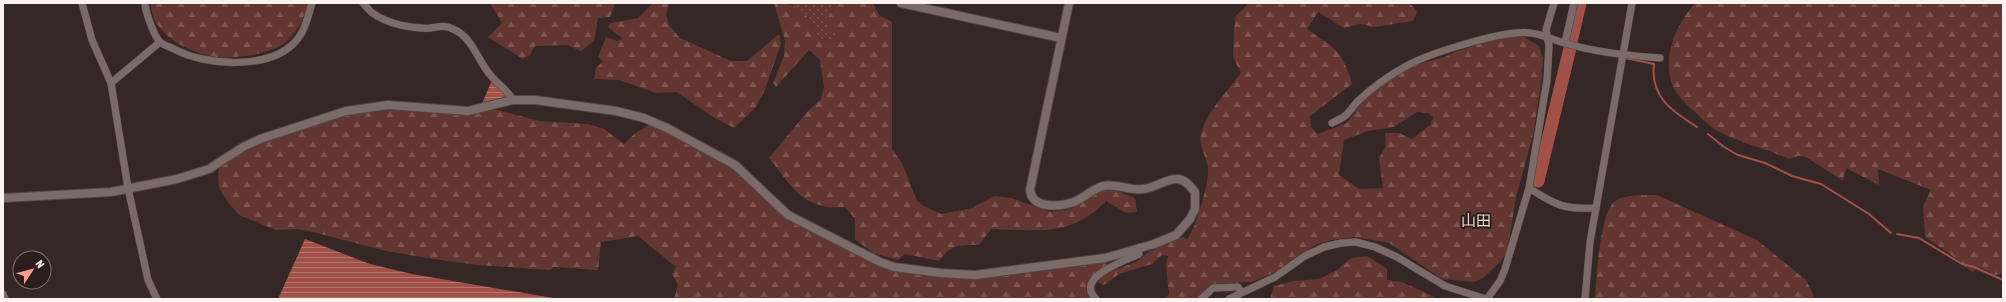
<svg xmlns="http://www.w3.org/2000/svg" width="2006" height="302" font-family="'Asap Condensed','Noto Sans JP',sans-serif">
<defs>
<pattern id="grass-dots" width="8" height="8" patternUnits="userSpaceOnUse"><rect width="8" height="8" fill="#643631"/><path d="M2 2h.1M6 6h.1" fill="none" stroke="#7b544f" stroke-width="1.8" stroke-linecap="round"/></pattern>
<pattern id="forest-firs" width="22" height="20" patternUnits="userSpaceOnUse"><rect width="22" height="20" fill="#643631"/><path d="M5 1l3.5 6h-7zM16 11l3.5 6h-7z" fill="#7b544f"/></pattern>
<pattern id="water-rules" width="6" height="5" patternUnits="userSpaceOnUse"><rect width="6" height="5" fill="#a25148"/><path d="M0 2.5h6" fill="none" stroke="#b4736c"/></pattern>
</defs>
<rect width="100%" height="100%" fill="#342725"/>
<!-- grass -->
<path fill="url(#grass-dots)" d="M790 3H838L826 19 838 34 832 41 818 38 808 16Z"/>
<!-- forest -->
<path fill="url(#forest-firs)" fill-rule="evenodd" d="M151 3H309C305 17 299 29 288 40 275 54 235 59 216 57 190 54 149 33 151 3Z
M490 3H615L610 17 598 18 594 41 581 51 567 45 535 46 530 55 523 59 488 37 502 23Z
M653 3H669L666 15 669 25 680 38 731 61H747L779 34 781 44 764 92 755 108 734 128 713 117 677 92 656 93 619 80 594 79 596 68 603 61 598 57 606 37 617 41 623 39 608 27 611 23 638 18Z
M774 3C803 3 808 14 818 38L832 41 838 34 828 32 826 19 838 3H873L879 15 892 22V149L902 163 917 201 924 206 941 214 972 208 994 196 1011 198 1051 212 1071 209 1089 194 1110 188 1135 198 1137 212 1126 213 1106 201C1070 238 1038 230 991 229L979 245C959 245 951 244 939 261L905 254 898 260 876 254 855 240V219L845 207C803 211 792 186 769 158L807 112 821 99 824 87 820 60 809 50 776 87 773 83 784 56 785 41Z
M1249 3H1410L1417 12 1413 21 1375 27 1360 24 1344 28 1318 12 1307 29C1334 48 1343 50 1352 84L1310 116 1311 127 1318 134 1347 123 1361 103 1384 79 1408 67 1444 57 1460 50 1504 37 1523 36 1539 46 1543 59 1541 83 1534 130 1516 198 1507 252 1501 261 1483 278 1474 282 1442 279 1389 243 1354 237 1332 240 1317 244 1275 272 1252 282 1211 284 1196 299H1164L1169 294 1166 266 1168 256 1162 255 1152 264 1119 274 1104 285 1098 282 1102 276 1114 270 1136 262 1150 251 1183 237 1187 239C1196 230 1210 179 1208 167 1206 157 1198 143 1201 134 1207 111 1227 92 1241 73L1233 57 1234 29 1236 16ZM1417 112 1428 113 1433 117 1431 124 1412 139 1399 133H1385L1386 146 1379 158 1383 188 1359 189 1339 175 1344 140 1368 131 1394 127Z
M1695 3H2003V274L1995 275 1980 267 1972 272 1950 254 1925 237 1923 206 1931 190 1878 169 1879 185 1846 168 1843 181 1806 157 1798 156 1789 159C1765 148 1739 143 1716 130 1708 125 1701 118 1695 112 1686 104 1676 95 1672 84 1662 55 1677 24 1695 3Z
M391 109 498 110 539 121 588 124 604 129 624 144 634 134 649 125 682 138 734 166 787 215 880 263 933 275 1102 261 1107 265C1098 271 1088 277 1086 289L1093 299H674L678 285 672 274 676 267 638 236 601 242 598 270 554 267 550 270 477 265 433 259 386 251 317 233 298 229 276 230 239 215 227 201 219 188 218 174 220 165 261 140 343 115Z
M1657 195 1757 240 1806 280 1814 296 1813 299H1595C1596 281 1600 211 1615 201 1626 194 1644 195 1657 195Z
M1367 256 1387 269V280L1402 282 1439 299H1270L1274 286 1293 281 1319 279 1337 270 1351 258Z"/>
<!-- water -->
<path fill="url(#water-rules)" d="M491 82 502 89 508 98 482 104Z
M305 239 370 264 412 274 559 299H278Z"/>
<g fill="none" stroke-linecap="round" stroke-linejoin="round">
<!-- stream -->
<path stroke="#a25148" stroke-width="2" d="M1625 58 1654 64C1650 97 1672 111 1697 127
M1708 134 1724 147 1738 155 1765 163 1792 176 1821 184 1869 214 1891 233
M1897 234 1919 238 1962 264 1974 267 2003 280"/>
<!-- river -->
<path stroke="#a25148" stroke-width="13" d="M1571 42 1580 3
M1538 181 1570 48"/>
<!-- minor casing -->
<g stroke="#514644" stroke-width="8">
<path id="minor" d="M82 3 92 40 111 83 128 188 148 280 157 299
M145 3C145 11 154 36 160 42 163 45 170 47 174 49 205 66 269 70 295 42 305 32 308 16 312 3
M363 3C366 6 370 12 374 14 388 24 413 29 430 28 438 27 445 25 453 29 474 38 478 63 493 78 500 86 508 91 513 100
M1565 43 1574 3
M111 83 160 42
M1332 123C1349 115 1346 115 1357 102 1372 87 1390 75 1408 65 1431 53 1506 29 1530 33 1543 34 1555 41 1568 44 1596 52 1631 56 1660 58
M1529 188C1555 205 1565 210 1596 208
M3 294 5 299
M1096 299C1074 277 1125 261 1139 254V248
M1201 299 1213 288 1238 287 1241 292
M1229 299 1275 277 1305 256 1324 247 1341 243 1356 242 1375 247 1397 257 1445 286 1486 299
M1487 299 1500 281 1505 269 1529 188 1547 80 1549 46 1546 30 1554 3
M1585 299 1590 242 1632 3"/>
</g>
<!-- tertiary casing -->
<g stroke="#514644" stroke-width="10">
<path id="tertiary" d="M901 3 1061 38
M3 198 111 192 177 179 209 169 243 147 260 139 346 111 388 105 468 111 513 100H535L616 111 644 118 667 128 735 165 788 215 880 262 894 267 941 273 975 275 1105 258 1154 244 1176 235 1190 219 1195 209V192C1191 187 1186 180 1178 179 1167 178 1155 188 1143 189 1130 191 1116 183 1103 186 1092 189 1084 198 1074 202 1059 207 1032 209 1030 190L1069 3"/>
</g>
<!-- minor -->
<use href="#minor" stroke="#7a6b68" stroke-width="7"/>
<!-- tertiary -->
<use href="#tertiary" stroke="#7a6b68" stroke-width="8"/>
</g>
<g text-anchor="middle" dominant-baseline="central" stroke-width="4" stroke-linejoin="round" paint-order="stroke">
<!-- neighbourhood labels -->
<g font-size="15" fill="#e9d7d4" stroke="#2a1d1b">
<text x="1476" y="220">山田</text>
</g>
</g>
<!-- border -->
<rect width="2006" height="302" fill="none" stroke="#fcf3f1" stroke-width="8"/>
<!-- north arrow -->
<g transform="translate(32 270) rotate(54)"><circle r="19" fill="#2a1d1b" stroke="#7e7371"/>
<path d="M0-3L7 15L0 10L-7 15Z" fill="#f59c91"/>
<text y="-6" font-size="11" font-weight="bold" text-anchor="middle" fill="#fcf3f1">N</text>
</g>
</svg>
